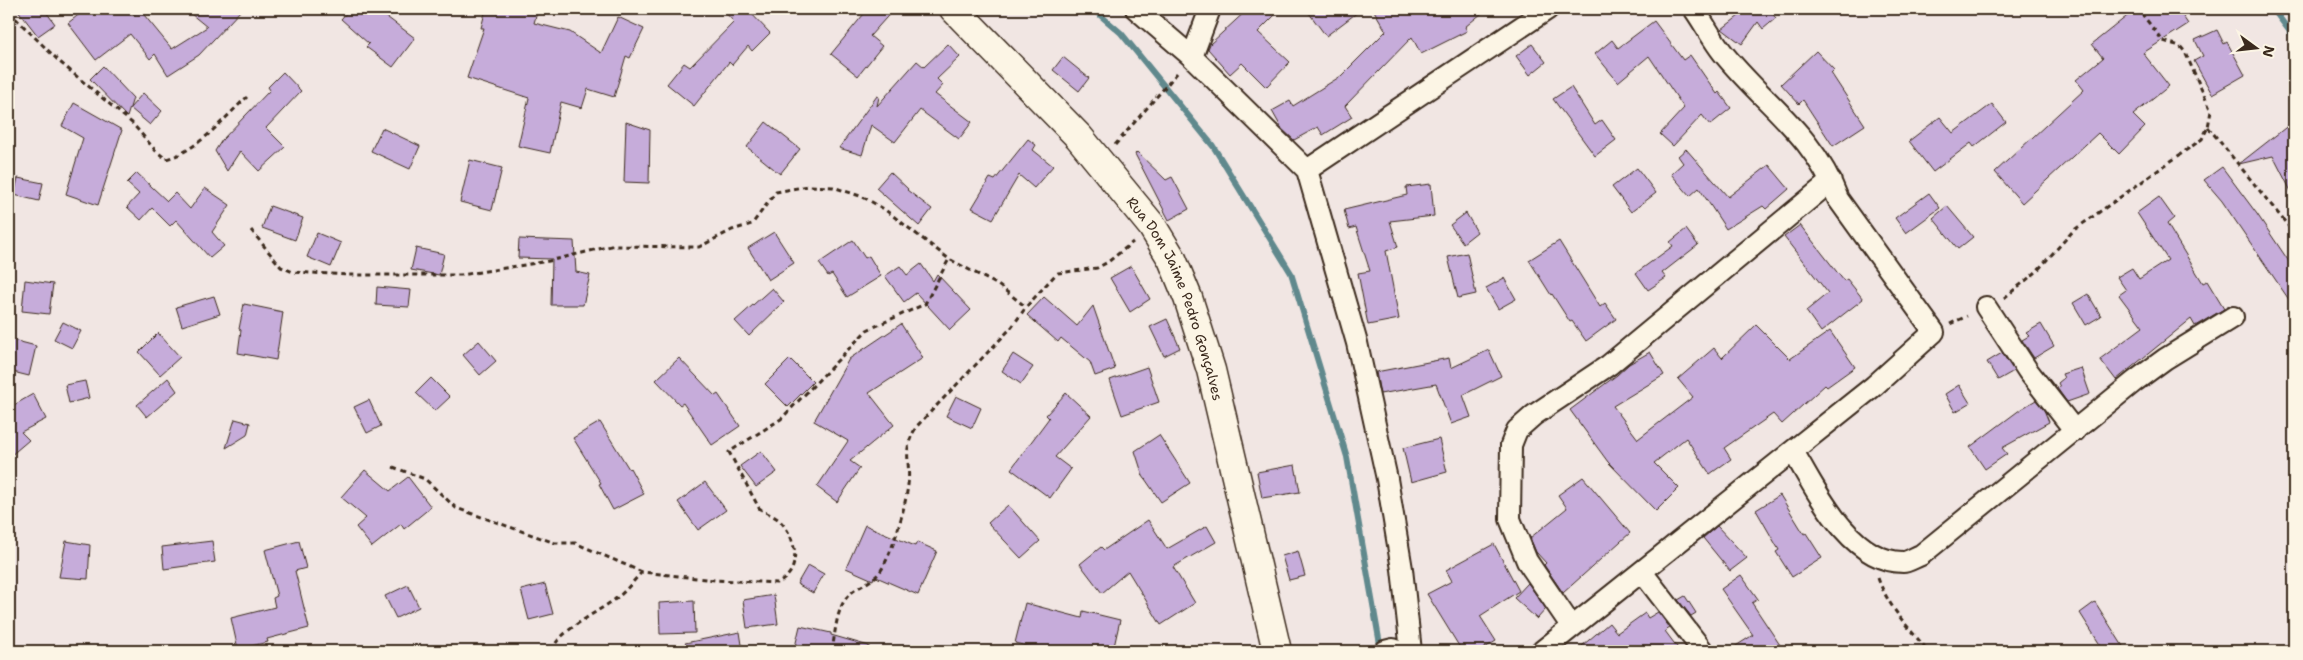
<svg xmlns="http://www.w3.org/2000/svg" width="2303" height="660" font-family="'Shantell Sans',sans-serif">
<rect width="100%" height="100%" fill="#f1e6e3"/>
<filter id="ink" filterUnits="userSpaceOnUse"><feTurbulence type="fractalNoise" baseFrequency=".02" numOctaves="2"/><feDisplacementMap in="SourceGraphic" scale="10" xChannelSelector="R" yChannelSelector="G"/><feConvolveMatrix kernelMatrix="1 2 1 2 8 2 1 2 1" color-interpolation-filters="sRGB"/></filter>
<g filter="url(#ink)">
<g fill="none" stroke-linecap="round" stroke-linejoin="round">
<!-- stream -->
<path stroke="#61898d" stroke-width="6" d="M1093 9 1121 33 1213 146 1291 273 1347 457 1381 650
M2273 9 2294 37"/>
</g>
<!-- building -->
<path fill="#c6acda" stroke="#3b2a1e" d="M17 9H44L55 24 38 36Z
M86 9H124L132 16 140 10 172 49 207 27 185 9H242L199 55 168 75 155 54 150 59 130 34 96 60 68 23Z
M350 9H376L415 38 393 67 366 47 369 44 341 19Z
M486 9H538L534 23 570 32 601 53 618 17 644 29 630 58 626 56 614 97 588 89 582 108 561 102 550 153 518 146 529 98 467 78 484 28H481Z
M722 9H747L770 33 752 51 748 46 732 65 729 62 694 106 667 84 684 63 690 67 734 22Z
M868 9H894L870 36 882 46 858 76 831 54Z
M1248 9H1281L1258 32 1290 62 1266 87 1242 63 1230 74 1208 49 1210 44Z
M1306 9H1362L1326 36Z
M1373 9H1487L1465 27 1467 31 1421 54 1412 37 1345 106 1352 117 1323 135 1318 127 1294 140 1282 129 1272 111 1290 101 1293 106 1341 76 1386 31Z
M1748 9H1768L1776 18 1763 29 1758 22 1742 44 1722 29Z
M2136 9H2178L2188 24 2143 53 2169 86 2133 115 2145 127 2119 154 2098 133 2022 203 1995 172 2084 90 2076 80 2103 58 2092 44Z
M1654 21 1683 60 1690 55 1717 94 1719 92 1731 108 1710 125 1702 115 1673 146 1660 134 1684 108 1649 56 1618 82 1595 54 1612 40 1618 48Z
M2217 30 2224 44 2227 42 2245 75 2212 94 2194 61 2203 56 2195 40Z
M948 44 960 57 937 79 943 85 935 94 972 122 959 139 920 110 895 142 871 125 862 155 839 148 877 96 879 97 877 106 917 61 924 67Z
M1532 44 1546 62 1530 75 1516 56Z
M1816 51 1834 70 1831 73 1865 125 1833 146 1803 100 1799 104 1781 84Z
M1063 57 1089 78 1079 91 1053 70Z
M103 66 133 98 127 117 90 79Z
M283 72 301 91 266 128 285 147 259 171 240 151 227 171 215 151 222 140 270 90 268 87Z
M1571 87 1595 125 1602 120 1616 140 1595 156 1553 99Z
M143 93 162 111 150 125 130 108Z
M74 103 122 130 98 205 66 194 83 138 62 126Z
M1992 104 2006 122 1974 147 1971 143 1933 172 1909 141 1940 117 1953 133Z
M2294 121V197L2273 156 2239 164Z
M626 122 650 130 649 183 624 182Z
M766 122 800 149 780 174 747 147Z
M382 128 420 146 410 169 371 151Z
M1028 139 1036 145 1033 150 1053 166 1034 188 1019 175 993 219 972 208 990 178 995 180Z
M1686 149 1728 197 1769 165 1789 189 1766 209 1763 206 1726 229 1699 188 1690 196 1671 174 1683 163 1678 156Z
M1137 152 1166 180 1172 177 1189 209 1169 220 1135 154Z
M470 160 502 168 492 210 460 202Z
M2222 167 2257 214 2294 269V307L2222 201 2204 180Z
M1637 168 1656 193 1631 212 1612 187Z
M890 172 908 189 907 190 932 209 919 226 876 188Z
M137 173 167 201 175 193 190 209 205 188 230 205 212 232 224 246 210 258 176 220 170 226 152 208 141 220 127 207 139 194 127 183Z
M18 178 43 183 39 201 14 195Z
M1431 184 1434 216 1390 221 1398 247 1386 251 1399 319 1368 325 1358 273 1370 271 1356 227 1349 229 1344 210 1407 195 1406 187Z
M1929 193 1940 208 1906 233 1895 218Z
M2159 197 2174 218 2167 224 2203 283 2207 281 2224 309 2195 326 2191 319 2116 380 2100 359 2143 327 2119 295 2126 290 2117 277 2132 268 2139 279 2168 260 2137 213Z
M270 206 303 218 295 240 262 228Z
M1947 206 1973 237 1958 249 1933 218Z
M1466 213 1477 232 1463 243 1450 225Z
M1800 225 1844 281 1847 279 1863 299 1821 332 1806 311 1828 293 1784 237Z
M1686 229 1698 245 1662 273 1666 278 1648 290 1636 273 1673 246 1670 242Z
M774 232 794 263 768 280 748 248Z
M317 233 341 243 331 267 307 257Z
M519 239 574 241 576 272 590 275 583 305H551L552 259 518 258Z
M853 240 865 258 869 256 881 276 847 297 832 274 828 276 819 263Z
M1559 241 1600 307 1605 303 1616 319 1586 341 1572 321 1570 322 1552 294 1551 295 1529 260Z
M416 248 444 254 439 275 411 270Z
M1467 253 1476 294 1458 298 1448 257Z
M921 264 933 281 937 274 971 310 950 330 916 293 904 302 885 276 900 266 907 275Z
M1131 266 1150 299 1130 312 1110 278Z
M1504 278 1516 299 1498 309 1486 288Z
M25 280 53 284 49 314 22 311Z
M377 287 411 290 409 307 376 305Z
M772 288 784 302 749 336 735 321Z
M2088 294 2101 316 2086 325 2073 303Z
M214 296 220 314 182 326 176 307Z
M1044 297 1077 326 1093 306 1115 369 1095 376 1090 362 1061 338 1058 342 1027 315Z
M244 304 283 312 276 360 238 353 241 330 239 329Z
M1167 319 1180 348 1164 356 1150 327Z
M63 322 81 331 72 348 54 339Z
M901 324 923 358 869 393 894 425 850 461 860 468 837 502 817 487 848 441 814 421 849 359Z
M2041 324 2054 346 2034 358 2022 340 2029 336 2026 333Z
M1756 325 1790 359 1830 331 1855 367 1827 387 1825 385 1782 424 1773 414 1724 448 1731 459 1710 474 1686 438 1654 463 1679 488 1656 511 1608 462 1570 410 1617 375 1629 364 1650 352 1664 375 1613 406 1638 439 1693 397 1678 379 1714 348 1722 358Z
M158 333 180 357 160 375 139 352Z
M9 339 36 346 29 376 9 371Z
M479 341 496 361 480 375 463 355Z
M1489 350 1501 376 1463 395 1471 417 1451 424 1436 384 1380 394 1376 372 1449 358 1451 368Z
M2002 353 2014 371 1998 380 1987 362Z
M1013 354 1033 367 1021 384 1002 371Z
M679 358 715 396 718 394 740 426 712 445 683 403 680 405 656 380Z
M790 359 813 382 788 407 765 384Z
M1147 367 1159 402 1122 415 1110 380Z
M2081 368 2090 394 2067 402 2057 388 2060 387 2058 383 2064 378 2062 374Z
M168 378 177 391 147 417 137 405Z
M431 378 450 397 435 411 416 393Z
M85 381 89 398 69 403 65 385Z
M1959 385 1970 403 1955 412 1945 394Z
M1066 393 1091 416 1055 457 1071 469 1050 498 1011 469 1049 418 1046 415Z
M33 394 46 419 21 432 29 440 9 457V408Z
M956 396 981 408 972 428 946 416Z
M369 400 381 426 367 433 354 407Z
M2036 400 2044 410 2049 422 2002 448 2007 454 1985 469 1970 447 2021 409Z
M235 419 250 423 247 435 226 448Z
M600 422 629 469 630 468 644 494 613 510 599 484 601 483 573 438Z
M1159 435 1190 483 1161 502 1143 476 1135 451Z
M1439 439 1447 472 1411 482 1403 448Z
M761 451 777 472 756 487 740 466Z
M1295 465 1300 492 1262 498 1257 472Z
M365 470 390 491 408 477 431 507 404 529 401 524 372 547 356 527 366 518 341 497Z
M1583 477 1630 533 1563 593 1544 565 1546 563 1536 552 1530 538 1567 508 1558 495Z
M705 482 726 510 698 530 678 502Z
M1780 495 1804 534 1806 533 1822 558 1792 577 1776 552 1779 550 1756 510Z
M1008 505 1040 541 1021 558 988 523Z
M1148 520 1167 549 1207 526 1216 542 1173 567 1195 603 1161 625 1128 571 1102 593 1080 564 1101 547 1104 550Z
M865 525 915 546 917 542 937 551 918 595 874 576 873 580 846 568Z
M1717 526 1747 558 1730 571 1703 538Z
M66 541 90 545 88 579 59 577Z
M212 541 215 562 164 569 162 547Z
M299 541 306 568 295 571 309 628 267 639 268 642 238 649 231 618 275 607 273 598 277 596 265 550Z
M1494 544 1519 591 1480 616 1496 641 1480 651H1462L1427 594 1452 581 1446 570Z
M1298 551 1305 576 1289 580 1282 556Z
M808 565 824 574 813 593 797 584Z
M1741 575 1758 599 1752 603 1784 651H1728L1753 635 1721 589Z
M1528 583 1546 609 1537 619 1514 598Z
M545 584 553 614 529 620 521 590Z
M408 585 419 607 396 618 385 596Z
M774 595 778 624 747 628 743 600Z
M1685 596 1696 613 1691 616 1678 600Z
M694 601 695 633 660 634 659 603Z
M2095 602 2126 651H2104L2080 613Z
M1025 603 1082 618 1083 611 1120 620 1113 651H1033L1034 648 1015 643Z
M1658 612 1670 628 1665 631 1680 651H1576L1609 623 1617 633 1645 613 1648 618Z
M800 626 831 633V635L869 646 868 651H794Z
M740 632 743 651H686L685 643Z"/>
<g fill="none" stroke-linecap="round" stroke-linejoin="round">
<!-- street casing -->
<g stroke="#3b2a1e" stroke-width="24">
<path id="street" d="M1136 9 1192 57 1307 170 1357 343 1387 479 1402 569 1411 651
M1192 57 1210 9
M1307 170 1548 9
M1986 307 2028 371 2075 431
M1793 451C1816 490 1850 562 1903 562 1908 562 1915 557 1921 555L2135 381 2165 359 2233 317
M1642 572 1703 651
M1572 627 1527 561 1510 519 1511 445 1517 430 1534 415 1609 365 1831 181
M1385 651 1393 649 1399 651
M1542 651 1874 386 1934 332 1838 199C1814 134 1764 104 1723 53 1712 39 1704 23 1694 9"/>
</g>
<!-- secondary casing -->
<g stroke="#3b2a1e" stroke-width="31">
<g id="secondary">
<path id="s1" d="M954 9 1079 137 1152 226 1172 259 1188 298 1211 370 1277 651"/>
</g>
</g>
<!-- path -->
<path stroke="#3b2a1e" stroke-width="3" stroke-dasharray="5 4" stroke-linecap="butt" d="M9 12 61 63 132 123 156 151 166 159C198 151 224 118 247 97
M2208 127 2294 233
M1115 145 1178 72
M251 230 281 267 293 272 348 275H461L549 261 611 246 699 247 732 230 752 224 776 192 808 186 833 187 863 197 884 209 949 259 998 285 1026 307
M2004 298 2035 273 2074 230 2202 139 2208 127 2211 111 2185 52 2180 46 2163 41 2138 9
M1950 324 1967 316
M393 467 425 479 456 508 555 543H575L642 572
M1878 578C1888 607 1909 628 1928 651
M552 651C556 632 602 610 618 597 627 590 634 580 642 572L715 580 778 583C803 571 797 537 779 520 773 515 765 513 759 508L729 452 781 419 867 330 925 304 949 259
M832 651C835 635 836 610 847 597 858 584 875 584 884 565 895 544 905 508 908 485 911 459 901 451 917 426L1012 327 1026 307 1055 275 1058 273 1097 268 1108 262 1133 242"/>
<!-- street -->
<use href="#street" stroke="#fcf5e5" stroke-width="20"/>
<!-- secondary -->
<use href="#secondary" stroke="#fcf5e5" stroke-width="28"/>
</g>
</g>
<g text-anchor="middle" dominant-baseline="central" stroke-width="4.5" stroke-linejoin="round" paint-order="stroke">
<!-- street labels -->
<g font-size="14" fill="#3b2a1e" stroke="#fcf5e5">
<text stroke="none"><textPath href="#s1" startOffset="370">Rua Dom Jaime Pedro Gonçalves</textPath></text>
</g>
</g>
<!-- margin -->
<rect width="2303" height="660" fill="none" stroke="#fcf5e5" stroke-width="30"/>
<rect x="15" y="15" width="2273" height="630" fill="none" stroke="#3b2a1e" stroke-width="2" filter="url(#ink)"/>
<!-- north arrow -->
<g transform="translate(2256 48) rotate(105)" stroke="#fcf5e5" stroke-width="4" paint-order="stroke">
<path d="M0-4L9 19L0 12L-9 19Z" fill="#3b2a1e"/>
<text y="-8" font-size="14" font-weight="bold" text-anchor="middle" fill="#3b2a1e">N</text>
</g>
</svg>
